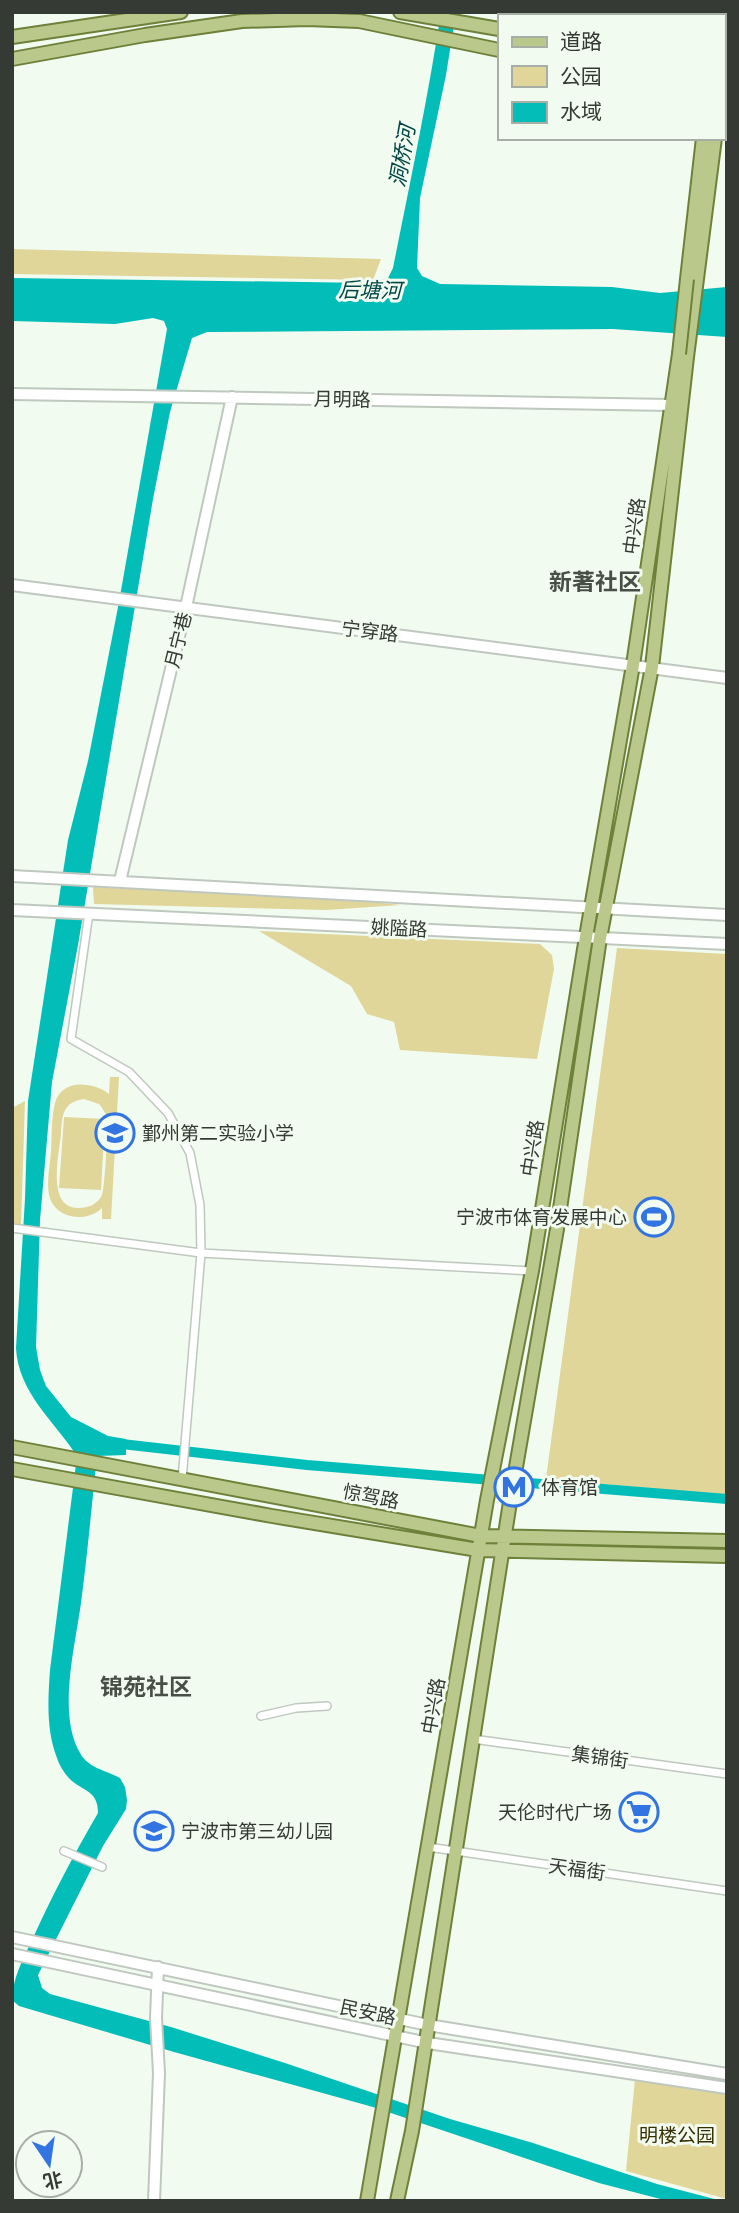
<svg xmlns="http://www.w3.org/2000/svg" width="739" height="2213" font-family="Raleway,'Noto Sans SC',sans-serif">
<rect width="100%" height="100%" fill="#f1fbf0"/>
<!-- green -->
<path fill="#e1d699" fill-rule="evenodd" d="M12 249 381 259 373 280 12 274Z
M93 887 332 898 401 905 326 910 94 904Z
M259 931 540 944 552 955 554 969 537 1059 400 1050 394 1022 367 1014 351 986Z
M617 948 727 954V1495L546 1479Z
M110 1077H119L111 1219H102V1208C88 1222 60 1220 51 1201 45 1187 50 1167 51 1152 52 1137 51 1118 55 1103 62 1078 94 1082 109 1094ZM84 1099 99 1104C103 1109 106 1113 107 1119 108 1129 105 1186 102 1195 98 1204 88 1208 79 1208 46 1209 59 1155 61 1134 62 1115 63 1102 84 1099Z
M25 1101 21 1226 12 1223V1108Z
M64 1117 105 1119 101 1190 59 1188Z
M635 2079 727 2093V2199L626 2171Z"/>
<!-- water -->
<path fill="#03bdb8" d="M441 12H456L446 75 420 198 417 268 422 276 440 284 612 287 660 293 727 287V337L613 329 207 332 192 338 170 412 153 499 78 945 52 1082 40 1220 36 1347 40 1370 46 1386 71 1417 108 1436 126 1439V1455L97 1456C92 1502 88 1549 82 1595 77 1640 56 1712 80 1753 88 1768 105 1770 120 1778L125 1787 127 1800 126 1809 103 1846 38 1975 42 1988 50 1994 171 2027 285 2063 450 2119 533 2143 657 2184 722 2201H668L599 2183 373 2107 174 2052 19 2006 12 2000C12 1979 24 1957 33 1938 52 1896 74 1854 98 1813 98 1792 86 1792 72 1781 66 1776 59 1765 57 1758 46 1730 48 1699 50 1670L77 1456C54 1421 18 1392 16 1348L25 1199 28 1101 68 840 88 761 119 602 167 329 164 321 153 318 115 324 12 321V278L371 283 388 278 393 268C410 183 428 98 441 12Z"/>
<g fill="none" stroke-linecap="round" stroke-linejoin="round">
<!-- canal -->
<path stroke="#03bdb8" stroke-width="10" d="M113 1443 307 1465 727 1499"/>
<!-- street casing -->
<g stroke="#bfc8be" stroke-width="10">
<path id="street" d="M506 16V12
M89 913 71 1039 129 1072 168 1113 190 1153 200 1205 201 1253 182 1480
M12 1228 201 1253 532 1271
M261 1716 296 1708 327 1706
M473 1739 727 1774
M428 1847 727 1891
M64 1851 102 1867"/>
</g>
<!-- secondary casing -->
<g stroke="#bfc8be" stroke-width="14">
<path id="secondary" d="M12 394 671 405
M12 585 727 678
M12 876 727 915
M120 881 186 607 232 397
M12 910 727 944
M12 1937 428 2025 727 2074
M12 1954 428 2043 727 2088
M154 2201 159 2073 156 2018 158 1967"/>
</g>
<!-- primary casing -->
<g stroke="#6e803a" stroke-width="16">
<path id="primary" d="M400 12 499 29
M721 16V12
M12 37 181 12
M12 59 145 35 242 21 307 19 359 21 499 50
M723 79 727 54
M723 96 727 97
M687 279 703 138
M12 1447 481 1536 727 1541
M12 1469 272 1516 478 1550 727 1556
M367 2201 487 1500 532 1271 586 937 633 665 679 354
M397 2201 412 2131 510 1502 557 1229 600 938 652 667 687 357 715 138"/>
</g>
<!-- street -->
<use href="#street" stroke="#fff" stroke-width="7"/>
<!-- secondary -->
<use href="#secondary" stroke="#fff" stroke-width="10"/>
<!-- primary -->
<use href="#primary" stroke="#bac98b" stroke-width="12"/>
<!-- primary-bridge casing -->
<g stroke="#6e803a" stroke-width="16" stroke-linecap="butt">
<path id="primary-bridge" d="M679 354 687 279"/>
</g>
<!-- primary-bridge -->
<use href="#primary-bridge" stroke="#bac98b" stroke-width="12"/>
</g>
<!-- icons -->
<defs>
<g id="school-ring" transform="scale(2.0125)"><circle r="9.5" fill="#f1fbf0" stroke="#3274e1" stroke-width="1.5"/><path d="M0-5L7-2L0 1L-7-2ZM-4 1L0 2.5L4 1V4Q0 6-4 4Z" fill="#3274e1"/></g>
<g id="stadium-ring" transform="scale(2.0125)"><circle r="9.5" fill="#f1fbf0" stroke="#3274e1" stroke-width="1.5"/><path d="M0-5a6.5 5 0 1 0 0 10a6.5 5 0 1 0 0-10ZM-3.5-1.8h7v3.6h-7Z" fill="#3274e1"/></g>
<g id="metro-ring" transform="scale(2.0125)"><circle r="9.5" fill="#f1fbf0" stroke="#3274e1" stroke-width="1.5"/><path d="M-5.5 5V-5H-3L0 0L3-5H5.5V5H3V-.5L0 4L-3-.5V5Z" fill="#3274e1"/></g>
<g id="supermarket-ring" transform="scale(2.0125)"><circle r="9.5" fill="#f1fbf0" stroke="#3274e1" stroke-width="1.5"/><path d="M-6-5.5h2.5l.6 2H6L4.5 2H-2.5L-4.4-4H-6ZM-1.5 3.2a1.3 1.3 0 1 0 .1 0ZM3 3.2a1.3 1.3 0 1 0 .1 0Z" fill="#3274e1"/></g>
</defs>
<g fill-rule="evenodd">
<use href="#school-ring" x="115" y="1133"/>
<use href="#stadium-ring" x="654" y="1217"/>
<use href="#metro-ring" x="514" y="1487"/>
<use href="#supermarket-ring" x="639" y="1812"/>
<use href="#school-ring" x="154" y="1831"/>
</g>
<g text-anchor="middle" dominant-baseline="central" stroke-width="6" stroke-linejoin="round" paint-order="stroke">
<!-- street labels -->
<g font-size="19" fill="#363a35" stroke="#f1fbf0">
<text transform="translate(342 399) rotate(1)">月明路</text>
<text transform="translate(634 526) rotate(-82)">中兴路</text>
<text transform="translate(370 631) rotate(7)">宁穿路</text>
<text transform="translate(178 640) rotate(-76)">月宁巷</text>
<text transform="translate(399 928) rotate(3)">姚隘路</text>
<text transform="translate(532 1148) rotate(-81)">中兴路</text>
<text transform="translate(371 1496) rotate(11)">惊驾路</text>
<text transform="translate(433 1706) rotate(-80)">中兴路</text>
<text transform="translate(600 1757) rotate(8)">集锦街</text>
<text transform="translate(577 1869) rotate(8)">天福街</text>
<text transform="translate(368 2012) rotate(12)">民安路</text>
</g>
<!-- poi labels -->
<g font-size="19" fill="#363a35" stroke="#f1fbf0" text-anchor="start">
<text x="142" y="1133">鄞州第二实验小学</text>
<text x="627" y="1217" text-anchor="end">宁波市体育发展中心</text>
<text x="541" y="1487">体育馆</text>
<text x="612" y="1812" text-anchor="end">天伦时代广场</text>
<text x="181" y="1831">宁波市第三幼儿园</text>
</g>
<!-- park labels -->
<g font-size="19" fill="#372f02" stroke="#f1fbf0">
<text x="677" y="2135">明楼公园</text>
</g>
<!-- water labels -->
<g font-size="21" font-style="italic" fill="#014745" stroke="#f1fbf0">
<text transform="translate(402 156) rotate(-80)">洞桥河</text>
<text transform="translate(370 290) rotate(1)">后塘河</text>
</g>
<!-- quarter labels -->
<g font-size="23" font-weight="bold" fill="#474f46" stroke="#f1fbf0">
<text x="595" y="581">新著社区</text>
<text x="146" y="1686">锦苑社区</text>
</g>
</g>
<!-- border -->
<rect width="739" height="2213" fill="none" stroke="#363a35" stroke-width="28"/>
<!-- legend -->
<rect x="498" y="14" width="228" height="126" fill="#f1fbf0" stroke="#a6aea5" stroke-width="2"/>
<rect x="512" y="37" width="35" height="10" fill="#bac98b" stroke="#a6aea5" stroke-width="2"/>
<text x="560" y="49" font-size="21" fill="#363a35">道路</text>
<rect x="512" y="66" width="35" height="21" fill="#e1d699" stroke="#a6aea5" stroke-width="2"/>
<text x="560" y="84" font-size="21" fill="#363a35">公园</text>
<rect x="512" y="102" width="35" height="21" fill="#03bdb8" stroke="#a6aea5" stroke-width="2"/>
<text x="560" y="119" font-size="21" fill="#363a35">水域</text>
<!-- north arrow -->
<g transform="translate(49 2164) rotate(167)"><circle r="33" fill="#f1fbf0" stroke="#a6aea5" stroke-width="2"/>
<path d="M0-5L12 26L0 18L-12 26Z" fill="#3274e1"/>
<text y="-10" font-size="19" font-weight="bold" text-anchor="middle" fill="#363a35">北</text>
</g>
</svg>
